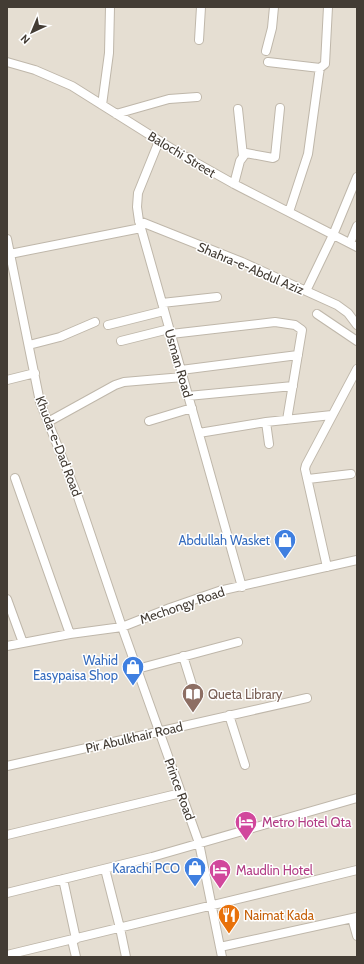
<svg xmlns="http://www.w3.org/2000/svg" width="364" height="964" font-family="Cabin,sans-serif">
<rect width="100%" height="100%" fill="#f1ece4"/>
<!-- residential -->
<path fill="#e5ded2" d="M7 7H357V957H7Z"/>
<g fill="none" stroke-linecap="round" stroke-linejoin="round">
<!-- minor casing -->
<g stroke="#bfb7aa" stroke-width="10">
<path id="minor" d="M199 40 201 7
M266 51 272 28 274 7
M7 62 35 70 72 86 177 152 234 184 357 247
M268 62 320 68
M102 105 109 53 110 7
M238 109 243 156
M116 114 169 99 197 97
M159 141 138 193 137 207 139 221 242 587
M234 184 240 161 246 153 273 158 275 157 280 108
M289 212 308 154 319 74 320 68 325 64 328 7
M139 221 242 262 337 305 348 313 357 325
M7 239 40 402 78 497 122 627 199 843 222 957
M350 243 357 226
M10 254 141 228
M306 291 333 235 357 177
M162 303 217 297
M317 314 357 341
M108 325 164 311
M171 334 275 322 295 325 302 330 287 420
M121 341 169 329
M29 345 60 337 95 322
M181 370 298 355
M7 380 35 373
M188 396 293 386
M149 421 192 408
M48 422 115 385 124 382 183 377
M266 422 269 444
M199 433 266 422 332 415
M15 478 70 634
M308 479 351 474
M327 567 305 469 306 465 357 369
M7 599 23 643
M7 646 70 634 122 627 170 608 219 591 357 560
M183 656 193 688
M137 669 238 642
M229 715 245 765
M7 766 307 698
M7 835 181 793
M105 869 120 928 126 957
M63 879 76 939
M7 893 152 857 357 798
M352 918 357 936
M72 940 76 957
M220 947 357 917
M7 955 357 870"/>
</g>
<!-- minor -->
<use href="#minor" stroke="#fff" stroke-width="8"/>
</g>
<!-- icons -->
<defs>
<g id="shop-pin" transform="scale(1.15)"><path d="M0 17L-7.5 6A9.5 9.5 0 1 1 7.5 6Z" fill="#3f7fe0" stroke="#fff"/><path d="M-5-2.5h2.3a2.7 3.5 0 0 1 5.4 0H5L5.5 6h-11ZM-1.5-2.5h3a1.5 2.3 0 0 0-3 0Z" fill="#fff"/></g>
<g id="library-pin" transform="scale(1.15)"><path d="M0 17L-7.5 6A9.5 9.5 0 1 1 7.5 6Z" fill="#8d6e63" stroke="#fff"/><path d="M-6-4Q-3-5.5-.7-3.5V5Q-3 3-6 4ZM6-4Q3-5.5 .7-3.5V5Q3 3 6 4Z" fill="#fff"/></g>
<g id="hotel-pin" transform="scale(1.15)"><path d="M0 17L-7.5 6A9.5 9.5 0 1 1 7.5 6Z" fill="#d1479c" stroke="#fff"/><path d="M-6-4.5h1.5V1H6V5H4.5V3h-9V5H-6ZM-4 0a1.8 1.8 0 1 1 3.6 0ZM.5 0V-2.5h3Q6-2.5 6 0Z" fill="#fff"/></g>
<g id="restaurant-pin" transform="scale(1.15)"><path d="M0 17L-7.5 6A9.5 9.5 0 1 1 7.5 6Z" fill="#e8710a" stroke="#fff"/><path d="M-5-6h1v4h1v-4h1v4h1v-4h1v5L-1.5 .5V6h-2V.5L-5-1ZM5-6V6H3V1.5H1.5Q1.5-4 5-6Z" fill="#fff"/></g>
</defs>
<g fill-rule="evenodd">
<use href="#shop-pin" x="285" y="540"/>
<use href="#shop-pin" x="133" y="667"/>
<use href="#library-pin" x="193" y="694"/>
<use href="#hotel-pin" x="246" y="822"/>
<use href="#shop-pin" x="195" y="868"/>
<use href="#hotel-pin" x="220" y="870"/>
<use href="#restaurant-pin" x="229" y="915"/>
</g>
<g text-anchor="middle" dominant-baseline="central" stroke-width="3" stroke-linejoin="round" paint-order="stroke">
<!-- street labels -->
<g font-size="13" fill="#433c34" stroke="#fff">
<text transform="translate(182 154) rotate(31)">Balochi Street</text>
<text transform="translate(251 268) rotate(23)">Shahra-e-Abdul Aziz</text>
<text transform="translate(179 363) rotate(74)">Usman Road</text>
<text transform="translate(59 446) rotate(69)">Khuda-e-Dad Road</text>
<text transform="translate(182 605) rotate(-19)">Mechongy Road</text>
<text transform="translate(134 737) rotate(-13)">Pir Abulkhair Road</text>
<text transform="translate(180 789) rotate(70)">Prince Road</text>
</g>
<!-- shop labels -->
<g font-size="13" fill="#366cbe" stroke="#fff" text-anchor="end">
<text x="270" y="540">Abdullah Wasket</text>
<text x="118" y="660">Wahid<tspan x="118" dy="15">Easypaisa Shop</tspan></text>
<text x="180" y="868">Karachi PCO</text>
</g>
<!-- education labels -->
<g font-size="13" fill="#785e54" stroke="#fff" text-anchor="start">
<text x="208" y="694">Queta Library</text>
</g>
<!-- hotel labels -->
<g font-size="13" fill="#b23c85" stroke="#fff" text-anchor="start">
<text x="262" y="822">Metro Hotel Qta</text>
<text x="236" y="870">Maudlin Hotel</text>
</g>
<!-- food labels -->
<g font-size="13" fill="#c56008" stroke="#fff" text-anchor="start">
<text x="244" y="915">Naimat Kada</text>
</g>
</g>
<!-- border -->
<rect width="364" height="964" fill="none" stroke="#433c34" stroke-width="16"/>
<!-- north arrow -->
<g transform="translate(32 32) rotate(224)" stroke="#ffffff" stroke-width="3" paint-order="stroke">
<path d="M0-3L7 15L0 10L-7 15Z" fill="#433c34"/>
<text y="-6" font-size="11" font-weight="bold" text-anchor="middle" fill="#433c34">N</text>
</g>
</svg>
